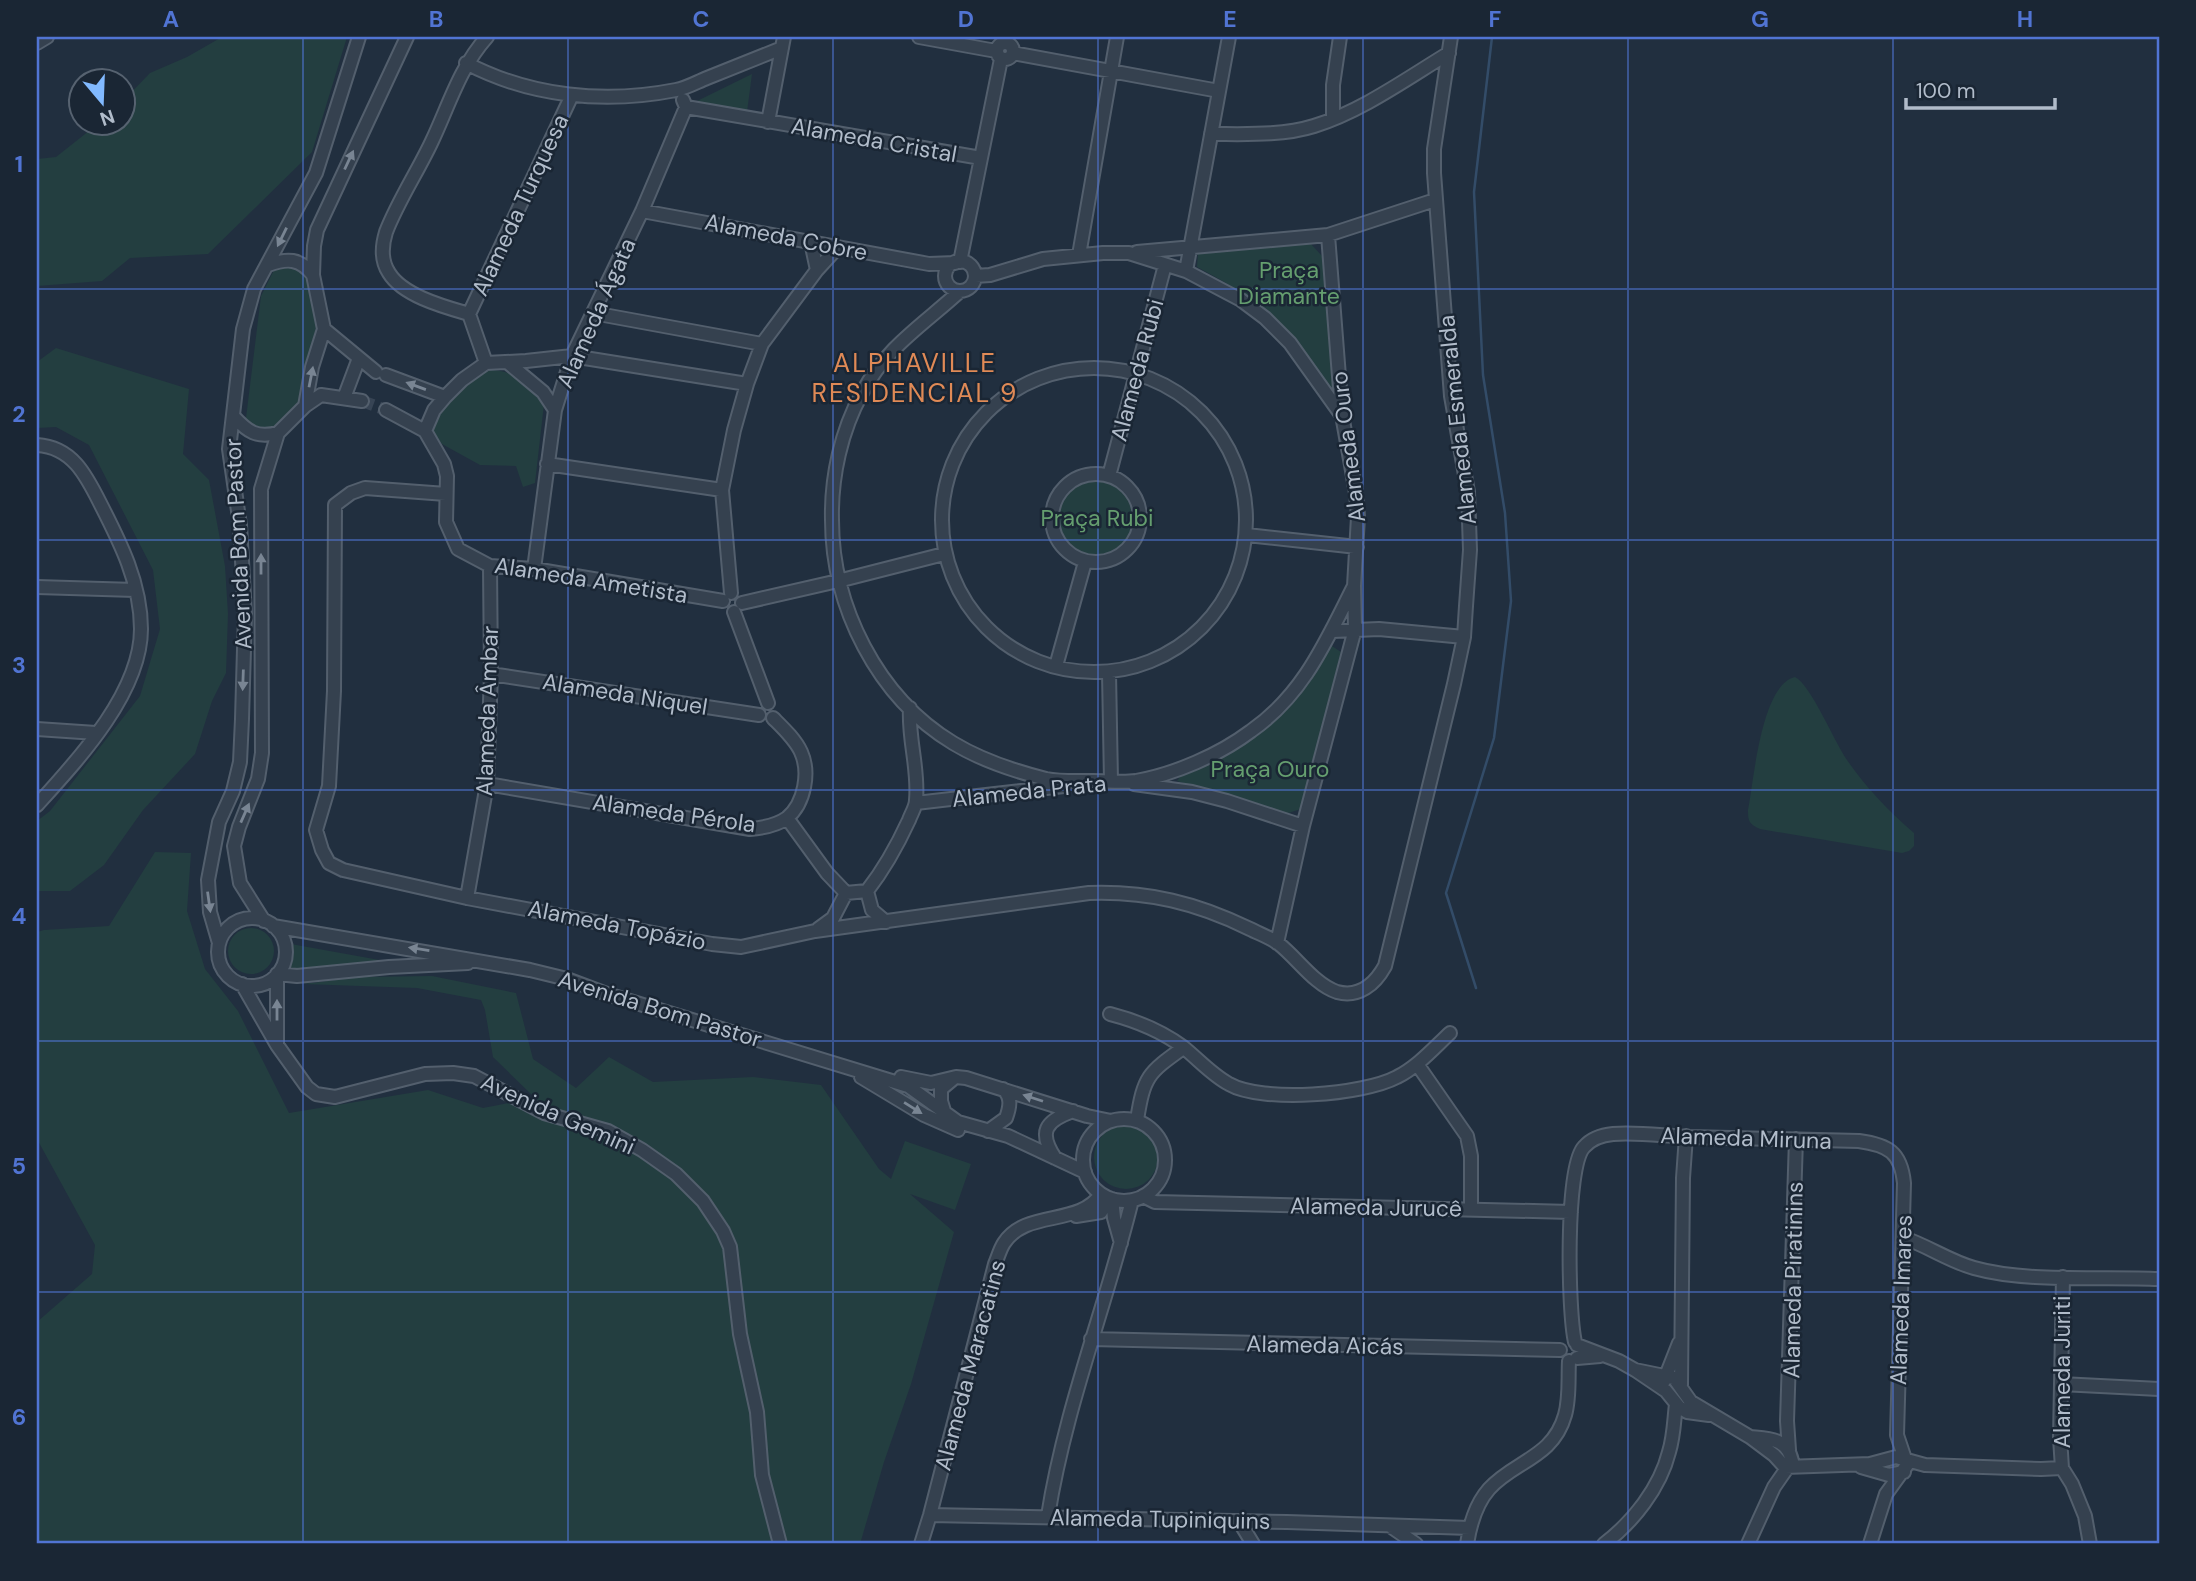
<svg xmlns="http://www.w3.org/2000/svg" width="2196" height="1581" font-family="'DM Sans',sans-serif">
<rect width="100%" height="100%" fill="#212f3f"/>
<!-- green -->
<path fill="#233e40" d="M222 37H347L312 152 208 254 130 258 102 281 37 286V159L56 157 99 123 122 122 123 101 150 73 187 57Z
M752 74 747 112 695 102Z
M1311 244 1322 256 1335 399C1315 370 1297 338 1271 315 1249 295 1223 281 1197 267L1198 253Z
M275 268H290L309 275 317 323 299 402 270 431 260 430 246 418 261 296Z
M56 348 189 389 183 454 209 480 225 566 228 614 226 673 212 701 195 754 143 810 104 865 70 891H37V821L50 811 140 696 160 629 153 570 89 445 56 427 37 428V362Z
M490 370C516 370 528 386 544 404L535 483 523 487 516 466 480 465 442 444 434 433 432 422 439 404 479 375Z
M1054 518a42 42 0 1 1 84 0a42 42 0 1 1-84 0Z
M1332 646 1341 652 1301 809 1285 814 1177 781 1184 771 1231 750 1316 669Z
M1795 677C1811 685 1834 741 1847 760 1865 786 1889 812 1914 833V846L1909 851 1902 853 1760 829C1749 824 1748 821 1748 810 1754 780 1761 685 1795 677Z
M155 852 191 853 187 911 205 969 238 1011 289 1113 428 1090 483 1108 535 1098 493 1057 485 1010 481 1000 417 988 303 984 359 977 432 976 516 993 533 1059 576 1088 609 1057 653 1082 753 1077 821 1085 879 1169 891 1179 905 1141 971 1164 955 1210 910 1194 954 1232 911 1384 884 1462 860 1544H37V1322L92 1274 95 1245 37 1139V932L44 930 109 926Z
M228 951a23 23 0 1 1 46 0a23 23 0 1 1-46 0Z
M291 944 385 961 379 964 294 972 291 968Z
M1094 1157a32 32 0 1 1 64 0a32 32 0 1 1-64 0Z"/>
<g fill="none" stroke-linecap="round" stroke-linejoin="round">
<!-- stream -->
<path stroke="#334c68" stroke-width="2.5" d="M1476 988 1446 893 1494 738 1511 601 1505 513 1483 375 1474 192 1492 37"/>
<!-- minor-tunnel -->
<path stroke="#374454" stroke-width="12" stroke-dasharray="12 6" stroke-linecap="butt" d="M362 401 386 410"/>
<!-- minor casing -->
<g stroke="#535f6d" stroke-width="16">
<path id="minor" d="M919 37 996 51
M997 51a8 8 0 1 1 16 0a8 8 0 1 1-16 0Z
M37 43 47 37
M1013 53 1219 91
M466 63C531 97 605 104 676 90 687 88 697 82 707 78 732 68 757 58 782 48
M683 100 686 107 981 158
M1333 118V85L1340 37
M768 122 784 37
M1211 134C1245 134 1282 136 1314 126 1362 111 1406 79 1449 53
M642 211 929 264 955 263
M811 242 817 270
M1137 252 1328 235 1435 200
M1079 255 1117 37
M945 276a15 15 0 1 1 30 0a15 15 0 1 1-30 0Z
M960 262 1001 59
M268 265C287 258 300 258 313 275
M1186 271 1229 37
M975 276 990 275 1043 259 1103 253H1129L1186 271 1241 300 1265 318 1290 343 1340 413
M960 291C923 325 887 346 862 393 841 431 831 477 832 520 832 606 877 697 953 743 981 760 1014 771 1046 779 1061 782 1078 781 1093 781 1107 781 1122 783 1136 781 1175 774 1219 755 1251 731 1304 694 1326 641 1354 586
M593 313 762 344
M469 314 572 95
M324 329 376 372
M507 362 543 392 555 410
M486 363 469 314C445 307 403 296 389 273 381 261 382 245 386 232 398 201 418 171 432 141 449 105 460 67 487 37
M942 520a152 152 0 1 1 304 0a152 152 0 1 1-304 0Z
M386 375 445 397
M344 398 359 358
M305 406 321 395 362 401
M386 410 425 431
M234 417C248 432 256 438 278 433
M37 445C72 447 86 475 100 503 120 542 141 583 141 629 141 693 77 761 37 805
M547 464 722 490
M1052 518a44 44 0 1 1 88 0a44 44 0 1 1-88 0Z
M1109 476 1165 265
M446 494 365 488 351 493 335 505 334 691 329 786 316 830 322 850 329 863 343 870 467 898 712 944 741 947 815 931 1089 893C1148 891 1197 903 1250 929 1260 934 1271 938 1279 944 1297 958 1315 985 1337 992 1359 998 1375 984 1385 966L1454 684 1464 637 1466 606 1470 550 1468 492 1451 396 1434 173V149L1451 37
M1247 535 1357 547
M534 569 555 410 572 356 642 211 686 107
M37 587 135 590
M731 593 722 490 734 430 747 384 762 344 817 270 838 247
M723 601 534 569 490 566 458 549 446 522 447 476 444 464 425 431 434 410 445 397 462 380 486 363 526 361 572 356 747 384
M742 603 838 581 944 554
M734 612 768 703
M1333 631 1379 629 1464 637
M1056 666 1085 562
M1109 673 1111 781
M491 674 759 715
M37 729 96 733
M487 784 750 829C762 828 777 825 787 818 805 803 810 772 801 752 795 739 783 728 773 718
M1134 784 1192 792 1227 801 1303 826
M916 803 1064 786
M787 818 827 873 846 893
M867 891 872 910 886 922
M467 898 487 784 491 674 490 566
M218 952a34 34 0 1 1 68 0a34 34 0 1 1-68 0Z
M264 921 240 883 234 846 239 827 258 779 262 753 261 489 278 433 305 406 312 367 324 329 313 275 314 246 317 230 407 37
M273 926 530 970 567 979 607 994 908 1086 958 1122 1008 1136 1085 1172
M818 929 833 918 846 893 867 891C885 868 897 846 909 820 911 814 916 807 916 800 919 769 908 739 910 708
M219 943 210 912 208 880 219 822 233 791 240 762 242 719 245 614 240 525 229 449 243 329 254 289 316 173 359 37
M1277 943 1303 826 1355 629 1354 586 1358 517 1356 493 1342 415 1328 235
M277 974 297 976 389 967 468 963
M277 974V1045
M242 984 277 1045 307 1087 316 1094 335 1097 425 1074 453 1073 474 1076 544 1113 608 1131 642 1150 676 1174 703 1201 723 1231 730 1247 740 1334 757 1412 762 1475 780 1544
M1110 1014C1137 1021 1160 1030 1183 1047 1198 1059 1212 1075 1229 1084 1262 1103 1363 1095 1397 1077 1417 1067 1433 1049 1450 1033
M1417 1064 1467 1136 1471 1156V1208
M861 1077 924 1115 958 1130
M901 1077 931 1083 956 1077 966 1078 1087 1116 1111 1121
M945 1114 941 1101V1089L953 1079
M1083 1160a41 41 0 1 1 82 0a41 41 0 1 1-82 0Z
M1137 1120C1144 1076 1148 1073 1183 1048
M988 1131 1006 1118C1010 1107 1012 1097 1003 1089
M1055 1158C1038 1132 1045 1121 1073 1111
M1143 1196 1155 1202 1571 1212
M1112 1199 1114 1218 1121 1243
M1076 1216 1101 1212 1109 1198
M1904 1238C1928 1246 1949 1261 1974 1268 2027 1283 2103 1276 2159 1279
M2063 1277 2060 1438 2062 1468 2072 1484 2085 1516 2090 1544
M1091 1339 1560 1350
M1575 1342C1568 1312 1565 1167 1584 1147 1591 1139 1602 1135 1613 1134 1638 1132 1663 1136 1688 1137 1745 1138 1802 1140 1859 1141 1888 1145 1901 1152 1904 1183L1897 1435 1907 1465 1886 1494 1870 1544
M1577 1345 1619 1361 1635 1370 1666 1391 1679 1407 1687 1412 1709 1415
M1577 1358 1600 1356
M1635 1370 1674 1378 1691 1402 1750 1437 1774 1455 1785 1467 1870 1464 1896 1457 1925 1465 2041 1469 2062 1468
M1664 1381 1679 1343
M2061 1384 2159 1389
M1681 1385 1683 1178 1686 1136
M1789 1450 1787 1421 1796 1139
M1861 1467 1889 1475 1904 1472
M930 1515 1287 1522 1470 1528
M1048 1516C1065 1408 1106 1306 1132 1200
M1239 1521 1253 1544
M1390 1526 1416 1544
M921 1544 930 1515 995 1264C998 1257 1000 1249 1004 1243 1026 1209 1079 1227 1101 1194
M1467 1544C1470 1525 1475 1505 1489 1489 1514 1461 1553 1458 1565 1415 1570 1398 1568 1378 1569 1361
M1604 1544C1633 1522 1660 1488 1669 1452 1674 1436 1674 1420 1676 1404
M1748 1544 1774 1487 1792 1461C1787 1438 1770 1439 1750 1437"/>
</g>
<!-- minor -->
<use href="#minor" stroke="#35414f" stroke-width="12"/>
</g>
<!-- one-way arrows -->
<defs><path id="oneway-solid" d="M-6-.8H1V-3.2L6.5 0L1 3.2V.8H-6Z" transform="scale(1.75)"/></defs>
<g fill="#798593">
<use href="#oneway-solid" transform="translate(349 160) rotate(-65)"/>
<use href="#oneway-solid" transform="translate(282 237) rotate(116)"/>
<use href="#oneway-solid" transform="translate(311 377) rotate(-79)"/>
<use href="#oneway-solid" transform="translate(416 386) rotate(-160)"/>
<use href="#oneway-solid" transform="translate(261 564) rotate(-90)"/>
<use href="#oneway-solid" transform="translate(243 680) rotate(92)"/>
<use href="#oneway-solid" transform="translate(245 813) rotate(-66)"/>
<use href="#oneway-solid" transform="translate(209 902) rotate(82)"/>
<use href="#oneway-solid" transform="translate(419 949) rotate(-171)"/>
<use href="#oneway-solid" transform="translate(277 1010) rotate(-90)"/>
<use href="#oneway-solid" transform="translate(1033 1098) rotate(-162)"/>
<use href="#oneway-solid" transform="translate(913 1108) rotate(32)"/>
</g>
<!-- grid -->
<path fill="none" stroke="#5174d3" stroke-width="2" stroke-opacity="0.55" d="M303 37V1544M568 37V1544M833 37V1544M1098 37V1544M1363 37V1544M1628 37V1544M1893 37V1544M37 289H2159M37 540H2159M37 790H2159M37 1041H2159M37 1292H2159"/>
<g text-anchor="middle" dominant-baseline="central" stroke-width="5" stroke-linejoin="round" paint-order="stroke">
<!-- street labels -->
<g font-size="23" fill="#b1bcca" stroke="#1a2634">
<text transform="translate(874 140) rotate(10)">Alameda Cristal</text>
<text transform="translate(520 205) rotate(-65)">Alameda Turquesa</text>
<text transform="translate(786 237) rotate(11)">Alameda Cobre</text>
<text transform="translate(596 313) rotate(-66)">Alameda Ágata</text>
<text transform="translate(1137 370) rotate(-75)">Alameda Rubi</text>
<text transform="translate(1457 420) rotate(-96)">Alameda Esmeralda</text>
<text transform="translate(1348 447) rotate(-97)">Alameda Ouro</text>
<text transform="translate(238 544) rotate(-93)">Avenida Bom Pastor</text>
<text transform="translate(591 580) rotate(9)">Alameda Ametista</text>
<text transform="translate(625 694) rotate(9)">Alameda Niquel</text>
<text transform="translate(487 711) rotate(-88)">Alameda Âmbar</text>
<text transform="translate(1029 791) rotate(-6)">Alameda Prata</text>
<text transform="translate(674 813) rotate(8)">Alameda Pérola</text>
<text transform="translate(617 925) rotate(11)">Alameda Topázio</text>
<text transform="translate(660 1009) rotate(17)">Avenida Bom Pastor</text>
<text transform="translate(558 1114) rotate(24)">Avenida Gemini</text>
<text transform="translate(1746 1138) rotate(2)">Alameda Miruna</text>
<text transform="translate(1376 1207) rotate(1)">Alameda Jurucê</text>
<text transform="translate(1793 1280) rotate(-89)">Alameda Piratinins</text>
<text transform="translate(1901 1300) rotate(-88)">Alameda Imares</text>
<text transform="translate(1325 1345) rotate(1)">Alameda Aicás</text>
<text transform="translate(970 1365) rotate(-75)">Alameda Maracatins</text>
<text transform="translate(2062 1372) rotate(-90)">Alameda Juriti</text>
<text transform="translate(1160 1519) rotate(1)">Alameda Tupiniquins</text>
</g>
<!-- park labels -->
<g font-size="23" fill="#659e6f" stroke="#1a2634">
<text x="1289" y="270">Praça<tspan x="1289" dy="26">Diamante</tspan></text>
<text x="1097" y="518">Praça Rubi</text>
<text x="1270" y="769">Praça Ouro</text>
</g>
<!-- quarter labels -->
<g font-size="26" letter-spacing="2" fill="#e08a56" stroke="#1a2634">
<text x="915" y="363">ALPHAVILLE<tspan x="915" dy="30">RESIDENCIAL 9</tspan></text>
</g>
</g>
<!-- border -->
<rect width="2196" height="1581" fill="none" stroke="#1a2634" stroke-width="77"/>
<!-- north arrow -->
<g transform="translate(102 102) rotate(161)"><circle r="33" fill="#1a2634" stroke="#566270" stroke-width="2"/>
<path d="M0-5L12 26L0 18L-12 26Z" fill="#81b9ff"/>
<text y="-10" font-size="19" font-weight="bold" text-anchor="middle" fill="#b1bcca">N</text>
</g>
<!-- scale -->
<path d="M1906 98v10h149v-10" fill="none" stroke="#b1bcca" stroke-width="3.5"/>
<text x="1916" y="98" font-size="21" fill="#b1bcca" stroke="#1a2634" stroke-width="5" paint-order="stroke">100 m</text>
<rect x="38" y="38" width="2120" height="1504" fill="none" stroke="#5174d3" stroke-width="2.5"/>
<g font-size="23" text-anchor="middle" font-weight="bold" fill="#5174d3">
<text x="171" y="27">A</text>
<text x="436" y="27">B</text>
<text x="701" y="27">C</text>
<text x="966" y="27">D</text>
<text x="1230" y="27">E</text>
<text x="1495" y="27">F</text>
<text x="1760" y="27">G</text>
<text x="2025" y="27">H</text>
<text x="19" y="172">1</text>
<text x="19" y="422">2</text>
<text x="19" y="673">3</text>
<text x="19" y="924">4</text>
<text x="19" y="1174">5</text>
<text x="19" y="1425">6</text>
</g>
</svg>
